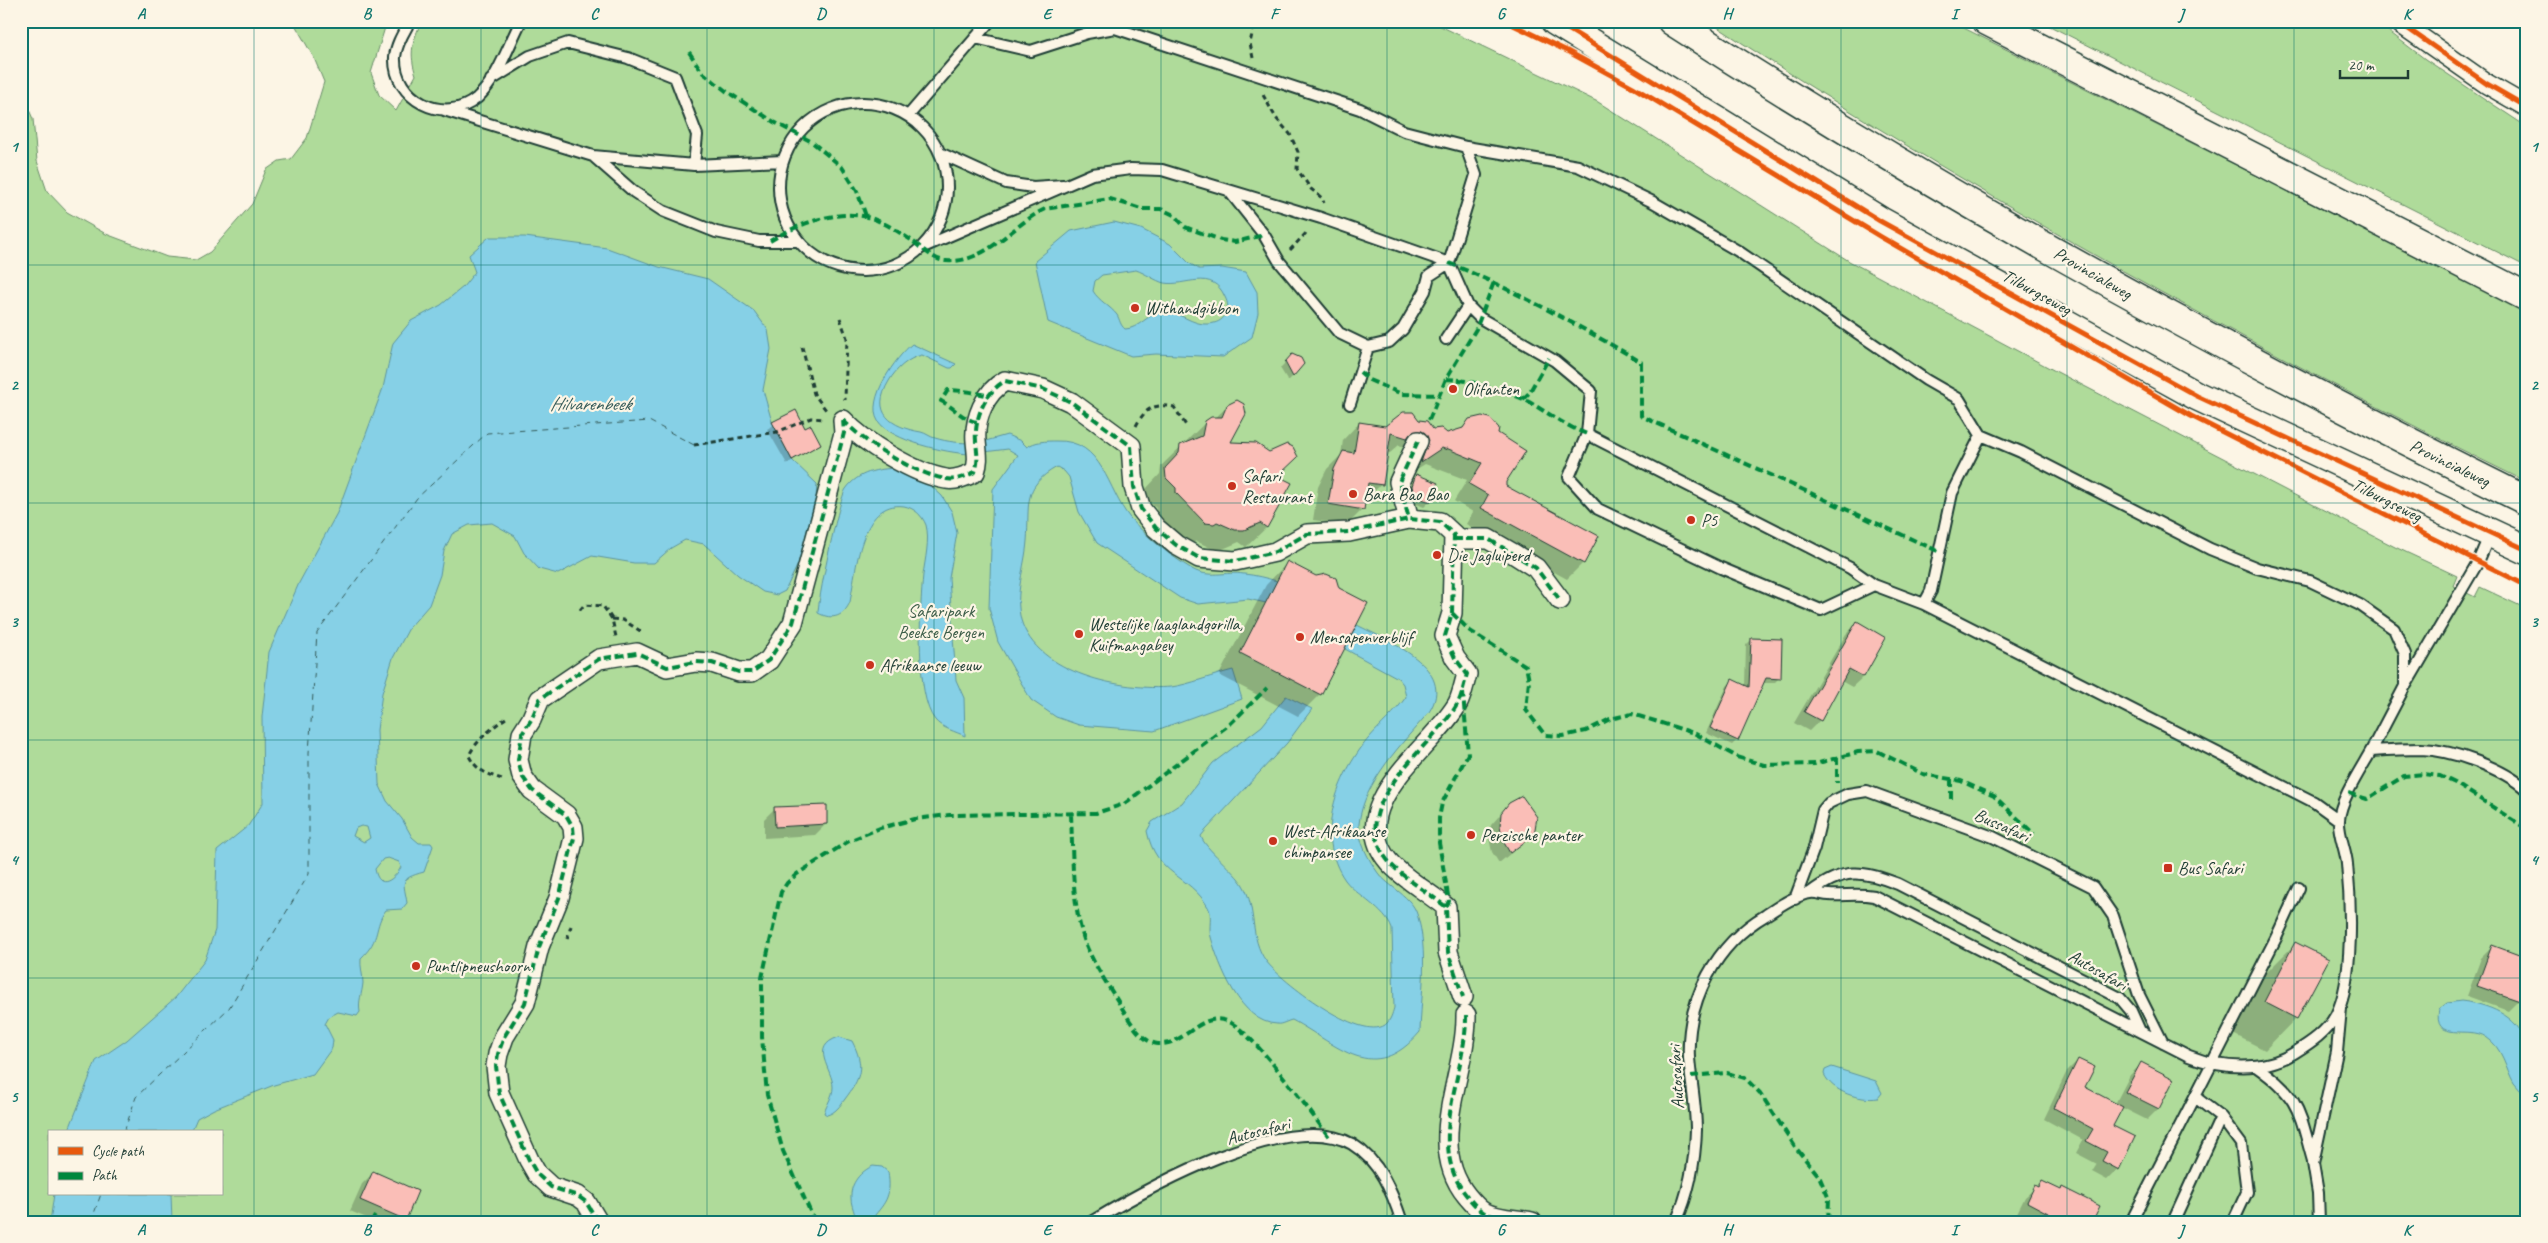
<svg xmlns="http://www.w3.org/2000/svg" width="2548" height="1243" font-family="Caveat,sans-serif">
<rect width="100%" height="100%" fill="#fcf5e5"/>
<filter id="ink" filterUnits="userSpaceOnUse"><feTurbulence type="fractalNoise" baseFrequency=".02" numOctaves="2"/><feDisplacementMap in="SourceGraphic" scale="10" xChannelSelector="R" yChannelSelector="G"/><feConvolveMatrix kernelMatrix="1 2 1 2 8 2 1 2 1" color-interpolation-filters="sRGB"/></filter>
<g filter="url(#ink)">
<!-- green -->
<path fill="#afdb9a" stroke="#678c67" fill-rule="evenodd" d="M293 21H387L371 73 379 95 396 111 416 75C409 54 412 41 422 21H1430L1598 102 1849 261 2057 372 2395 547 2457 576 2453 586 2475 597 2480 587 2527 609V1222H21V91L33 119 37 161 47 191 67 212 106 234 167 257 196 260 210 252 252 204 266 170 279 161 291 159 307 138 324 82 314 58ZM49 1132H221V1194H49Z
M1708 21H1950L2527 312V482C2247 345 1969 191 1708 21Z
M2040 21H2375L2425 59 2527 127V267Z"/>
<!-- water -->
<path fill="#86d0e6" stroke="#5d959f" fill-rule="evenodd" d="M1114 222 1141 229 1170 244 1189 263 1199 269 1222 268 1246 272 1257 292 1258 313 1252 337 1223 357 1156 354 1131 356 1048 322 1035 261 1071 231ZM1136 270C1145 273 1156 281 1164 283 1185 287 1212 267 1225 297 1228 303 1229 308 1225 315 1222 321 1216 323 1209 324 1192 326 1179 310 1162 312 1148 313 1139 329 1125 329 1120 325 1120 320 1117 315 1110 306 1099 301 1093 291L1095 281 1102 275Z
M489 237H525L607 248 659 267 708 279 754 311 768 330 771 349 763 390 772 422 792 460 817 484 816 498 798 564 785 591 777 595 763 592 738 575 704 544 685 540 671 548 654 563H634L592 556 558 574 539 569 524 553 515 536 492 523 469 525 452 534 444 551 440 575 429 605 409 628 393 658 382 693 377 730 379 784 387 801 402 819 412 837 419 843H431L433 846 424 872C398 879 404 882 407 903L402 909 386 910C373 927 382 938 361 958 360 967 363 975 363 983 362 994 358 1001 360 1012L357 1016 338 1012 329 1017 325 1024 333 1040 332 1048 313 1074 274 1085 214 1109 197 1118 191 1132H68L96 1061 127 1040 176 997 205 960 215 930 217 851 248 826 263 803 262 717 269 652 299 583 337 513 383 388 393 343 411 321 441 305 463 287 475 272 469 255ZM361 826 367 827 370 838 364 842 353 836 356 828ZM388 858 399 862 401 867C395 879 379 892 375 869L383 859Z
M912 344 956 364 952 368H949L922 355C908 358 896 369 889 381 870 413 891 427 921 432 926 433 930 437 935 438 948 442 960 443 974 443L970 454C947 453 891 441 878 421 865 400 896 357 912 344Z
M1007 435 1021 441 1027 447C1035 441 1046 441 1056 441 1103 439 1107 490 1130 518 1148 538 1169 555 1192 569 1209 579 1226 571 1244 574 1255 575 1266 578 1277 581L1266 603 1248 599 1198 604 1180 598 1097 543 1079 512 1069 477 1064 471 1057 467C1021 487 1030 505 1027 541 1025 568 1014 593 1021 620 1037 674 1123 691 1171 687 1188 685 1216 674 1233 670L1242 699 1154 731 1079 725 1056 717 1031 700 998 642 989 608 993 489 1018 455 1008 449 984 452 982 442Z
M897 468 902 474 918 478 930 485 942 496 952 512 957 533 949 578 956 680 964 698 965 736C957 732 941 728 935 720 915 696 920 607 923 575 925 560 930 540 926 525 922 515 914 508 904 506 860 500 856 572 850 602 844 616 833 621 818 613 818 599 839 498 846 489 858 472 877 469 897 468Z
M1357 625C1388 641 1458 668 1429 712 1403 743 1363 782 1359 824 1358 841 1369 860 1378 873 1389 887 1412 897 1417 914 1429 951 1421 995 1420 1032 1373 1087 1339 1045 1292 1020 1287 1021 1281 1025 1277 1024 1241 1023 1219 966 1211 937 1208 928 1213 915 1208 907 1189 874 1156 876 1147 831L1152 822 1182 803 1213 763 1262 726 1286 696 1312 709 1287 743 1206 830 1201 836C1204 848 1235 871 1243 885 1257 908 1249 938 1266 961 1281 981 1360 1042 1385 1025 1391 1020 1392 1014 1394 1008L1392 929C1385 909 1358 897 1345 880 1314 836 1337 776 1368 739 1380 725 1395 713 1406 697L1403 684 1398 678 1345 649Z
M2461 1001C2487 1004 2518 1015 2526 1043 2530 1056 2527 1083 2527 1098 2523 1093 2518 1088 2514 1083 2505 1067 2503 1048 2486 1037 2469 1025 2432 1044 2439 1009L2447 1003Z
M839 1037 852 1041C865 1066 861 1078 845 1099 840 1106 835 1113 827 1115L824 1113C827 1104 833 1096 833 1087 833 1069 808 1047 839 1037Z
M1832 1067 1876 1081 1882 1093 1878 1098C1860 1101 1832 1092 1824 1074L1825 1070Z
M873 1166 882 1167 888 1172C892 1198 885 1203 869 1222H855C856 1212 851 1207 851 1198 850 1183 861 1171 873 1166Z
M54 1194H171L172 1222H50Z"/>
<!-- shadow -->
<path fill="#0003" d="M1292 356 1301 361V368L1288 381 1280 368Z
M1228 406 1229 443 1276 477 1290 484 1266 528 1246 547 1239 542 1223 549 1215 550 1196 541 1193 544 1185 542 1157 514 1156 508 1146 498V489L1160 474 1161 466 1208 420 1214 419Z
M795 412 805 429 819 444 787 464 767 429Z
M1470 420 1505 482V487L1583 563 1567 579 1466 524 1473 512 1454 501 1467 480 1425 464 1407 475 1411 450 1399 445 1390 453 1387 452 1382 484 1364 500 1363 509 1347 525 1313 520 1318 487 1327 469 1341 455 1343 440 1359 423 1385 427 1419 421 1432 430 1447 434 1460 430Z
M1416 476 1436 484 1429 502 1424 507 1410 501 1407 492 1411 481Z
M1287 563 1316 578 1320 694 1298 716 1219 675 1266 585Z
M1857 623 1884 638 1863 677 1852 687 1841 681 1820 720 1809 731 1794 723 1846 634Z
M1751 640 1779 678 1774 683H1763L1737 740 1732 745 1706 733 1727 686 1732 681 1745 686 1746 645Z
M1510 804 1533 835 1499 863 1492 852 1489 838 1491 825Z
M775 808 826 824 815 835 764 838V819Z
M2296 943V1018L2265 1050 2233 1034 2264 975Z
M2492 947 2519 1000 2508 1011 2467 996 2481 958Z
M2078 1060 2083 1088 2115 1104 2130 1075 2141 1064 2173 1080 2158 1109 2147 1120 2121 1107 2111 1126 2118 1169 2107 1180 2092 1172 2097 1164 2076 1153 2083 1140 2044 1119 2067 1071Z
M373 1173 405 1219 402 1222H376L350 1211 362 1184Z
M2042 1182 2091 1222H2033L2017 1213 2025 1197Z"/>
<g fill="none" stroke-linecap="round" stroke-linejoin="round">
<!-- ferry -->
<path stroke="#345a58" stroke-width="1" stroke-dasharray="6 5" stroke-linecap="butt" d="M124 1132 136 1097 229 1008 309 874V753L317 633 417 498 487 433 649 421 694 445
M91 1222 101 1194"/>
</g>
<!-- building -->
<path fill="#fabeb7" stroke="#1f3d34" d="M1292 354 1301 358 1304 364 1293 377 1285 362Z
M1237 400 1244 404 1246 414 1231 442 1256 443 1269 452 1287 444 1293 447 1298 457 1278 476 1292 483 1267 528 1260 523 1244 530H1235L1217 522 1214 524 1205 523 1176 493V488L1166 478 1165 468 1179 453 1180 445 1202 436 1205 421 1211 417H1222L1227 405Z
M796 410 805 428 811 425 821 444 792 460 772 422Z
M1403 412H1413L1419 420 1427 421 1433 429 1441 428 1447 433 1463 428 1469 419 1482 416 1490 418 1499 428 1498 433 1526 451 1506 482V486L1599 536 1584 564 1481 508 1488 495 1469 484 1482 463 1446 448 1447 450 1442 448 1421 462 1429 440 1422 431 1412 432 1407 438 1391 433 1383 485 1368 483 1364 510 1328 504 1334 469 1343 451 1354 453 1359 422 1385 426Z
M1416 474 1438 483 1430 502 1414 496 1412 486Z
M1287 561 1316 576 1326 574 1336 578 1339 588 1368 603 1321 695 1240 653Z
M1857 621 1886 638 1864 677 1849 669 1821 721 1804 712Z
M1751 638 1782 639 1781 679 1766 678 1738 741 1710 728 1732 679 1749 687Z
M1522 796 1537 817 1534 835 1510 853 1503 841 1500 826 1501 813 1509 803Z
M827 805V824L775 827 774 807Z
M2295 942 2329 959 2297 1019 2264 1002Z
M2492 945 2527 958V982L2520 1001 2477 986Z
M2078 1059 2095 1067 2085 1087 2123 1107 2113 1126 2135 1137 2119 1170 2102 1161 2107 1152 2086 1141 2093 1129 2054 1108Z
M2141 1062 2174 1079 2159 1109 2125 1092Z
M373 1171 418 1191 406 1220 360 1200Z
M2042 1181 2061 1190 2062 1187 2100 1206 2092 1222H2065L2027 1202 2035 1185 2039 1187Z"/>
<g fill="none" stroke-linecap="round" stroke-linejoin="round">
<!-- lane casing -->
<g stroke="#1f3d34" stroke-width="14">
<path id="lane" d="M410 21C404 32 396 44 395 57 393 99 444 126 477 98 498 79 508 46 521 21
M975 38 1031 51 1087 33 1115 28 1360 109 1404 131 1466 147 1578 166 1653 202 1738 251 1926 380 1959 399 1981 435 1952 493 1931 591 1924 604
M491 80 530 56 568 43 628 58 675 77 697 135 694 165
M779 187a84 84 0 1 1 168 0a84 84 0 1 1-168 0Z
M444 110 593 156 694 165 783 161
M908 116 990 21
M940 153 1006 183 1033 187 1063 185
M593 156 634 192 663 211 716 232 759 241H798
M1229 191 1264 235 1279 261 1339 333 1368 347 1389 342 1403 329 1425 291 1429 276 1449 263 1476 175 1466 147
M921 248 1092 174 1131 169 1162 170 1321 218 1449 263 1468 306 1480 318 1555 361 1591 391 1587 434 1569 477 1598 509 1721 568 1821 610 1874 585 1924 604 2314 802 2339 820
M1446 339 1468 306
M1350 404 1368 347
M1587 434 1850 568 1874 585
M1981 435 2021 452 2210 549 2257 568 2310 581 2360 605 2394 629 2405 654V686L2371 751
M2406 685 2478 562 2490 534
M1810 893C1843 868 1861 869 1898 884L2120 998 2131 1011 2140 1031
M1795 899 1814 848 1823 810 1829 803 1848 794 1867 791 1993 837 2093 887 2113 916 2139 995 2163 1043
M2257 1067C2301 1098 2299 1112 2313 1161
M2195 1097 2221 1117 2241 1144 2247 1192 2233 1222
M1091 1222C1146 1189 1289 1108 1352 1144 1380 1161 1392 1192 1402 1222
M1676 1222C1689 1193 1695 1162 1696 1130 1696 1106 1691 1082 1689 1058 1686 1000 1716 944 1766 915 1778 907 1795 895 1810 893 1816 892 1823 895 1829 895 1844 896 1858 893 1874 896L2189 1056C2222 1069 2263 1072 2294 1053 2310 1043 2327 1032 2336 1015 2354 980 2351 903 2347 864 2346 850 2338 834 2339 820 2340 800 2361 769 2371 751 2387 750 2404 749 2421 749 2453 750 2503 768 2527 790
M2131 1222 2276 938 2299 888
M2173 1222 2221 1117
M2319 1222 2318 1193 2313 1163 2337 1052 2341 1008"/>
</g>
<!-- street casing -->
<g stroke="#1f3d34" stroke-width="22">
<path id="street" d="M2397 21 2487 84 2527 107
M843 420C864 443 915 474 946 479 956 481 966 476 975 472 979 460 977 454 976 441 974 419 985 392 1005 381L1043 389 1071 402 1131 446 1134 487 1141 509 1156 528 1176 545 1199 558 1235 561 1253 557 1275 552 1307 534 1349 532 1409 519
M1418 441 1399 482 1409 519 1440 522 1454 535 1452 613 1445 636 1455 658 1467 674C1464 684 1462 695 1458 703 1434 747 1341 805 1389 862 1404 879 1428 892 1446 907L1448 952 1463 997
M1454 539H1488L1514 554 1536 568 1560 600
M1466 1015C1467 1074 1424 1144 1467 1196 1472 1202 1477 1208 1483 1212 1498 1220 1515 1219 1532 1222
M598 1222 586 1202 578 1196 551 1187 537 1174 529 1160 499 1093 496 1066 498 1054 504 1037 525 1003 539 947 559 898 574 838 573 827 566 815 532 790 522 776 518 760 522 734 531 720 540 699 599 659 637 653 667 667 696 662 712 663 739 672H752L769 660 793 623 844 433 843 420"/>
</g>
<!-- secondary casing -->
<g stroke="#1f3d34" stroke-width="31">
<path id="secondary" d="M1555 21 1880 221 2197 396 2527 550"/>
</g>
<!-- highway casing -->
<g stroke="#1f3d34" stroke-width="31">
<path id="highway" d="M1672 21C1946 199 2234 356 2527 501
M1987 21 2527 297"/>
</g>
<!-- path -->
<path stroke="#1f3d34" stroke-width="3" stroke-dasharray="5 4" stroke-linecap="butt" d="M1253 58 1250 43 1255 21
M1263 95 1276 118 1290 134 1298 152 1297 169 1311 189 1322 198 1324 203
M1290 250 1308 231
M840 318 847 338 845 400
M802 347 814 394 826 410
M1136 426C1145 408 1155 403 1174 407L1187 427
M694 445 777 432 811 418 825 419
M580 610 584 605 603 606 612 619 616 637
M612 619 623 620 642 632
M502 779C487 774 477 771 469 756 474 742 496 724 509 716
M567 939 571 926"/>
<!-- lane -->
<use href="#lane" stroke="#fcf5e5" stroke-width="10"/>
<!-- street -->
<use href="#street" stroke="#fcf5e5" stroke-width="19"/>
<!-- secondary -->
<use href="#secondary" stroke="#fcf5e5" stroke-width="28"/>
<!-- highway -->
<use href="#highway" stroke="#fcf5e5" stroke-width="28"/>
<!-- quiet -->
<path stroke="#00873e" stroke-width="4" stroke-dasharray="8 4" stroke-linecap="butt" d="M689 52 702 72 726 91 774 122 812 142 842 167 857 191 866 216
M770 241C796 225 836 209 867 217 883 221 897 231 911 240 919 246 935 261 946 261 986 264 1013 224 1045 209L1110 199 1141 209H1161L1174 215 1185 227 1221 240 1235 242 1264 235
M1449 263C1516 291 1578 325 1641 362V416L1940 552
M1360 372 1369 380 1402 394 1439 395
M1446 379C1468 379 1502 390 1523 399 1545 410 1564 426 1587 434
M1523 399 1529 393 1549 358
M843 420C864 443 915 474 946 479 956 481 966 476 975 472 979 460 977 454 976 441 974 419 985 392 1005 381L1043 389 1071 402 1131 446 1134 487 1141 509 1156 528 1176 545 1199 558 1235 561 1253 557 1275 552 1307 534 1349 532 1409 519
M1429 420 1446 379 1476 329 1494 282
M977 422C962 419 955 408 941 401L948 390C958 390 980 393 989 396
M1418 441 1399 482 1409 519 1440 522 1454 535 1452 613 1445 636 1455 658 1467 674C1464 684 1462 695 1458 703 1434 747 1341 805 1389 862 1404 879 1428 892 1446 907L1448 952 1463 997
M1454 539H1488L1514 554 1536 568 1560 600
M1452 613 1470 631 1526 666 1529 681 1526 710 1545 735 1563 736 1586 731 1610 719 1632 714 1694 733 1737 757 1764 765 1815 764 1858 752 1877 751 1923 774 1961 781 1994 796 2034 834
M1837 757V783
M1951 779V801
M2349 793 2367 799 2404 776 2424 774 2440 776 2455 783 2527 829
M1071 814C1073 857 1071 905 1086 945 1095 967 1110 988 1122 1008 1130 1021 1141 1042 1158 1044 1185 1046 1200 1011 1227 1021 1251 1029 1311 1113 1329 1137
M1446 907 1449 901 1439 843V818L1442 803 1468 754 1463 693
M1466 1015C1467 1074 1424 1144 1467 1196 1472 1202 1477 1208 1483 1212 1498 1220 1515 1219 1532 1222
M1691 1076 1727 1073 1745 1078 1760 1093 1796 1148 1819 1176 1829 1199 1828 1222
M372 1222 375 1216
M598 1222 586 1202 578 1196 551 1187 537 1174 529 1160 499 1093 496 1066 498 1054 504 1037 525 1003 539 947 559 898 574 838 573 827 566 815 532 790 522 776 518 760 522 734 531 720 540 699 599 659 637 653 667 667 696 662 712 663 739 672H752L769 660 793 623 844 433 843 420
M815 1222 783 1151 767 1095 762 1037V978L781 892 787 883 797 874 849 841 880 828 915 819 949 815 1096 813 1124 804 1230 724 1267 688"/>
<!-- cycleway casing -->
<g stroke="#fcf5e5" stroke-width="8">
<path id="cycleway" d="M1505 21 1567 51 1633 87 1881 237 2191 416 2527 586
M1555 21 1880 221 2197 396 2527 550
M2397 21 2487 84 2527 107"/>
</g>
<!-- cycleway -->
<use href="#cycleway" stroke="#e8590c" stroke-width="5"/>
</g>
</g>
<!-- grid -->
<path fill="none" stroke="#0f766e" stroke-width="1" stroke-opacity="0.55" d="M254 21V1222M481 21V1222M707 21V1222M934 21V1222M1161 21V1222M1387 21V1222M1614 21V1222M1841 21V1222M2067 21V1222M2294 21V1222M21 265H2527M21 503H2527M21 740H2527M21 978H2527"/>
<!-- markers -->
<g fill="#c8321e" stroke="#fcf5e5" stroke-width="2">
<circle cx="1135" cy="308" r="5"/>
<circle cx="1453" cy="389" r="5"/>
<circle cx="1232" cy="486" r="5"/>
<circle cx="1353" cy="494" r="5"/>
<circle cx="1691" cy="520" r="5"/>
<circle cx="1437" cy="555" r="5"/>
<circle cx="1079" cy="634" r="5"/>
<circle cx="1300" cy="637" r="5"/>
<circle cx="870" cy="665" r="5"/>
<circle cx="1471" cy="835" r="5"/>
<circle cx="1273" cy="841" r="5"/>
<rect x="2163" y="863" width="10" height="10" rx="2.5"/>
<circle cx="416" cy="966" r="5"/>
</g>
<g text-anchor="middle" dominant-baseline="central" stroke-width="4.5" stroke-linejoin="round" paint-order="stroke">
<!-- street labels -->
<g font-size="18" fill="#1f3d34" stroke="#fcf5e5">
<text transform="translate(2093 273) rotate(30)">Provincialeweg</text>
<text transform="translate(2037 292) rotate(29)">Tilburgseweg</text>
<text transform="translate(2450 463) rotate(26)">Provincialeweg</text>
<text transform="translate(2387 500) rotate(27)">Tilburgseweg</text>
<text transform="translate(2002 825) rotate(24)">Bussafari</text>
<text transform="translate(2098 970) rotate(30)">Autosafari</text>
<text transform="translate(1676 1077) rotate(-93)">Autosafari</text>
<text transform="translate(1258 1131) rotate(-14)">Autosafari</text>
</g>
<!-- poi labels -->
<g font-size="18" fill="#1f3d34" stroke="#fcf5e5" text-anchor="start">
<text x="1145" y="308">Withandgibbon</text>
<text x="1463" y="389">Olifanten</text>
<text x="1242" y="476">Safari<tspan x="1242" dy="21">Restaurant</tspan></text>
<text x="1363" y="494">Bara Bao Bao</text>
<text x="1701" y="520">P5</text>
<text x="1447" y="555">Die Jagluiperd</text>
<text x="1089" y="624">Westelijke laaglandgorilla,<tspan x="1089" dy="21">Kuifmangabey</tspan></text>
<text x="1310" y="637">Mensapenverblijf</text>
<text x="880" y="665">Afrikaanse leeuw</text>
<text x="1283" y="831">West-Afrikaanse<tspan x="1283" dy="21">chimpansee</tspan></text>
<text x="1481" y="835">Perzische panter</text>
<text x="2178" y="868">Bus Safari</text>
<text x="426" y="966">Puntlipneushoorn</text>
</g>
<!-- park labels -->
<g font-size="18" fill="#3c5d48" stroke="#fcf5e5">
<text x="941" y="611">Safaripark<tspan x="941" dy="21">Beekse Bergen</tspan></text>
</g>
<!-- water labels -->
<g font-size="19" font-style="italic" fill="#345a58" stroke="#fcf5e5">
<text x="590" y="404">Hilvarenbeek</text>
</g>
</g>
<!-- margin -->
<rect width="2548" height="1243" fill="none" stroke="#fcf5e5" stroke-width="55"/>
<!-- legend -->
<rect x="48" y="1130" width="175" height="65" fill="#fcf5e5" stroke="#a4ab9e"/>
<rect x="58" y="1147" width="25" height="8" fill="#e8590c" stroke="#a4ab9e"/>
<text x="92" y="1156" font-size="15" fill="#1f3d34">Cycle path</text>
<rect x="58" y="1172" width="25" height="8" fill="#00873e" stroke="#a4ab9e"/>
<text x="92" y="1180" font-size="15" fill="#1f3d34">Path</text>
<!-- scale -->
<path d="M2340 70v8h68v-8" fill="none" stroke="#1f3d34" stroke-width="2.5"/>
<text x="2348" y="70" font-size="15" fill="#1f3d34" stroke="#fcf5e5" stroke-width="4" paint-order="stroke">20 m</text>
<rect x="28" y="28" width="2492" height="1188" fill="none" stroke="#0f766e" stroke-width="2"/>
<g font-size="16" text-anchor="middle" font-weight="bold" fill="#0f766e">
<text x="141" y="19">A</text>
<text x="367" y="19">B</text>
<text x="594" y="19">C</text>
<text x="821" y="19">D</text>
<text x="1047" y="19">E</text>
<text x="1274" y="19">F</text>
<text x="1501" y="19">G</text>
<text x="1727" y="19">H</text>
<text x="1954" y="19">I</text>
<text x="2181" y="19">J</text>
<text x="2407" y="19">K</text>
<text x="14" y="152">1</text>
<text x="2534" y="152">1</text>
<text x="14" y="390">2</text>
<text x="2534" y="390">2</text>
<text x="14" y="627">3</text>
<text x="2534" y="627">3</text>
<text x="14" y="865">4</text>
<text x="2534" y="865">4</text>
<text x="14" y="1102">5</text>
<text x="2534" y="1102">5</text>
<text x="141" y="1235">A</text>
<text x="367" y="1235">B</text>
<text x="594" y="1235">C</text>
<text x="821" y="1235">D</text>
<text x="1047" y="1235">E</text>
<text x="1274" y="1235">F</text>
<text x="1501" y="1235">G</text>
<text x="1727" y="1235">H</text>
<text x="1954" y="1235">I</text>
<text x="2181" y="1235">J</text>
<text x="2407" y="1235">K</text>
</g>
</svg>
